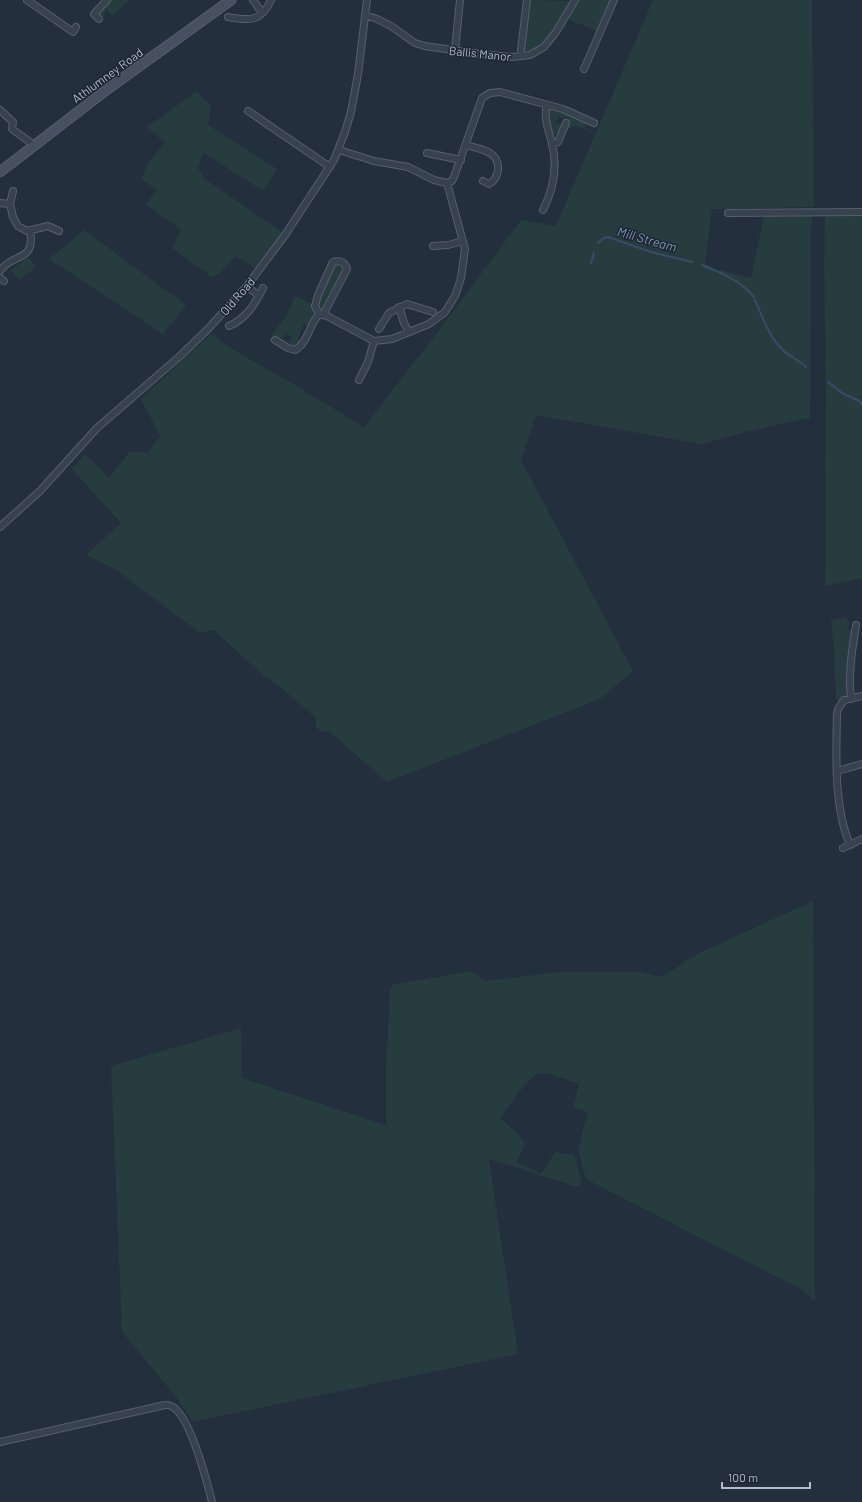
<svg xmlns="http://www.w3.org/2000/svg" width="862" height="1502" font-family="Barlow,sans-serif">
<rect width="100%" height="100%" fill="#242f3e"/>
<!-- green -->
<path fill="#263c3f" d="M111 0H130L112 15 106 9 103 18 99 13 100 11Z
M530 0 571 1 552 34 542 45 529 52 525 49Z
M578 0H612L598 31 567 19 574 5Z
M653 0H812L814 207 712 209 705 264 715 269 751 278 764 215 813 216 811 229 810 418 745 432 701 444 536 415 521 460 633 671 600 699 387 782 329 731C320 734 314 728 316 718L278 685 264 676 214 630 200 633 115 569 86 555 121 523 72 469 85 454 109 478 130 451 148 453 160 436 141 399 211 334 229 347 293 384 364 427 430 342 521 220 556 226Z
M197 91 211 107 208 125 277 169 263 191 203 152 198 168 205 179 282 232 256 269 236 256 218 274 212 277 172 248 181 230 146 204 157 190 141 179 149 161 165 143 147 127Z
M551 110H559L585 122 587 126 586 128 593 132V133L575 125 574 126H572L571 129 568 127 570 122 559 117 556 122 561 125V127L558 133 554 134 552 133C549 125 544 116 551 110Z
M825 216H862V578L825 586 826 390 824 265Z
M84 230 186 305 163 334 49 259Z
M28 257 36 267 19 280 11 270Z
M338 264 344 266V271L324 308H321L318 306 319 303 335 266Z
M295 296 312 304 314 311 308 326 304 324 298 339 303 341 295 348 291 347 289 344 291 336 287 334C281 340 279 340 271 335L286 316Z
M845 617 850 622 848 628 852 632 848 670 849 697 839 704 836 698 834 652 831 620Z
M813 901 815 1301 804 1291 586 1179 578 1150 588 1112 573 1107 579 1084 548 1073 536 1074 519 1092 500 1118 519 1135 525 1143 517 1162 541 1174 555 1152 574 1155 582 1183 577 1187 489 1159 518 1354 192 1422 177 1398 122 1332 111 1066 241 1028 242 1078 386 1125V1065L390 991 392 985 471 971 486 981 560 972H640L662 977 697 954Z"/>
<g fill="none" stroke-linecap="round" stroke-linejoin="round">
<!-- stream -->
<path stroke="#394c67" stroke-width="2" d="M598 243 604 238 608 237 651 252 692 262
M591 263 594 253
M702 265C720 272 741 281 754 297
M755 300C762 316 769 338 783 350 790 357 799 360 806 367
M828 382 842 393 859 401 862 404"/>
<!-- minor casing -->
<g stroke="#565f6c" stroke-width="8">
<path id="minor" d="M27 0 73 32 76 27
M253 0 262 13
M365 15 377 19 391 26 415 43 425 46 473 53 510 57 522 56 530 55 544 47 556 32 575 0
M228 17C249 21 261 22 271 0
M99 19 94 14 107 0
M455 50 460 0
M522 56 521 50 527 0
M584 69 614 0
M0 110 13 122 12 129 34 145
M248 111 330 167
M466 145C480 149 500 151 498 170 497 176 495 181 489 184L483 181
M552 145 558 142 566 123
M339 150 374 161 408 167 434 180 447 183 452 181 454 177 482 98 490 93 500 92 563 109 594 123
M427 153 461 160
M13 191 10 204 13 217 18 226 27 231 48 226 59 231
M0 203 10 204
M543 210C554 188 558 167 552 144 549 130 543 119 547 105
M728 213 862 212
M433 246 448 245 463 241
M0 271C13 252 36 263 30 230
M0 278 4 281
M247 286 259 296
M399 307 404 323 409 332
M319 314 315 306 318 295 333 262C340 260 345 262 347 269L323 315
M229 326C246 319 255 304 263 288
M379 329 389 313 407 304 433 312
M275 340 288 348 295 350C308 343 309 325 319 314L327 316 374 341 392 339 429 324 445 312 455 296 461 278 465 249 447 183
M359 380 368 362 374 341
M0 527 40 491 97 428 179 357 208 329 247 286 285 235 334 160 345 132 351 112 358 74 367 0
M851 699C848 674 852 650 856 625
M837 771 862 764
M850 845C834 807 836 757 837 715L838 709 844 700 862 696
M843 848 862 839
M0 1442 165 1405C166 1405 170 1405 171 1406 190 1414 207 1482 212 1502"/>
</g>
<!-- secondary casing -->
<g stroke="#565f6c" stroke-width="11">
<path id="secondary" d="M0 172 109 88 231 0"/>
</g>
<!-- minor -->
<use href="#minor" stroke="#38414e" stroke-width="6"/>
<!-- secondary -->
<use href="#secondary" stroke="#465061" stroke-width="9"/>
</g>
<g text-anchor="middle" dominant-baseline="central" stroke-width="3" stroke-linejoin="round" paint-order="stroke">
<!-- street labels -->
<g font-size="12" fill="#b4bcc9" stroke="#1d2633">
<text transform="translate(480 53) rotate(6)">Ballis Manor</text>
<text transform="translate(107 75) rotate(-36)">Athlumney Road</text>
<text transform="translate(237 296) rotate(-49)">Old Road</text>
</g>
<!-- water labels -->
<g font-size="13" font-style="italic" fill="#7c92b1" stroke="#1d2633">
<text transform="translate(647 239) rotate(16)">Mill Stream</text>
</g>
</g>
<!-- scale -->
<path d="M722 1482v6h88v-6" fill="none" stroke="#b4bcc9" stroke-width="2"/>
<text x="728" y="1482" font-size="12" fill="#b4bcc9" stroke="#1d2633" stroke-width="3" paint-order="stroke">100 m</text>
</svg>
